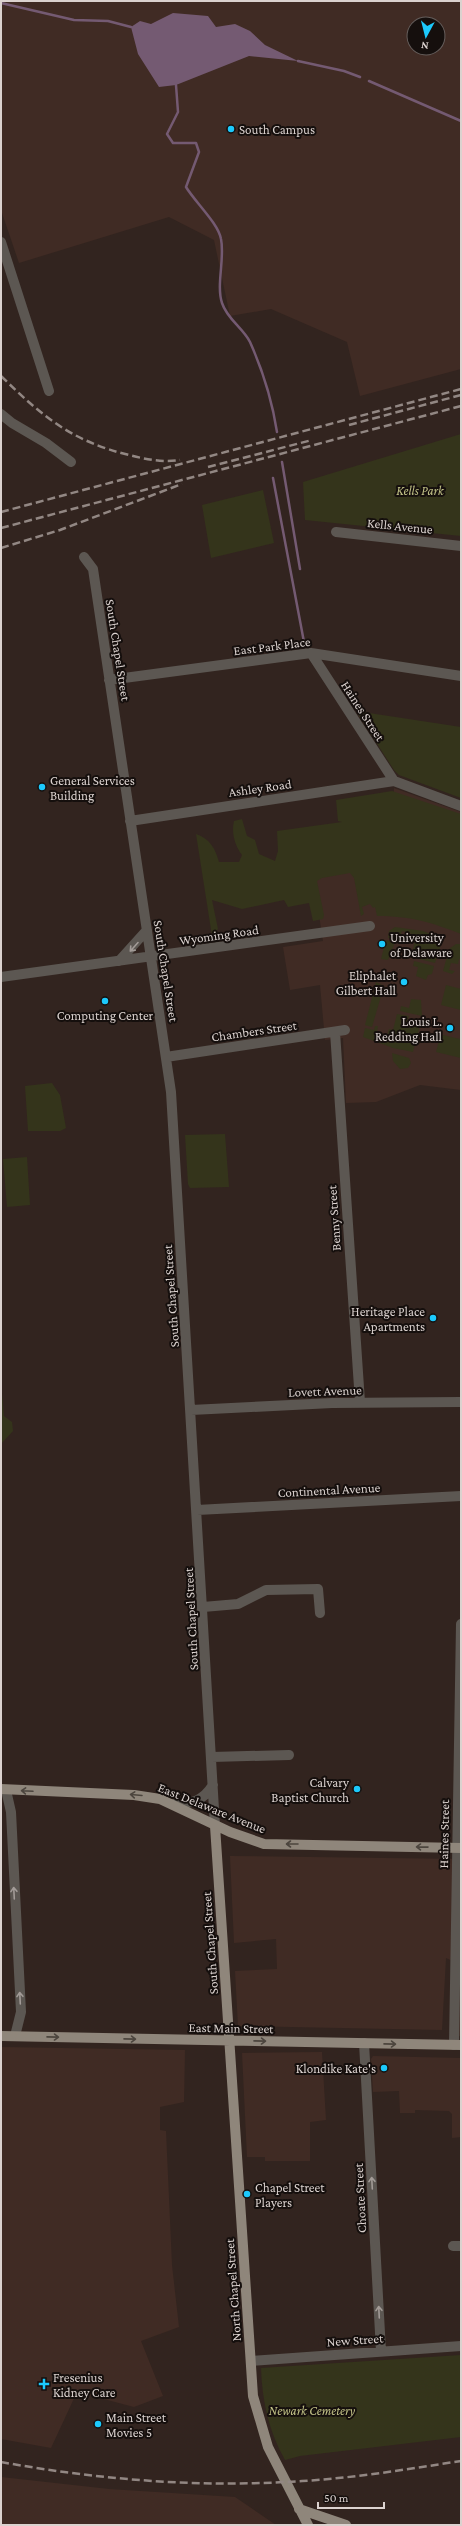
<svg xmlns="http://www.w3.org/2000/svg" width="462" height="2526" font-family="'Crimson Pro',serif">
<rect width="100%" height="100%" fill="#32241f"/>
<!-- built -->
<path fill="#402b24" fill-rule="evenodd" d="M1 1H461V369L360 396 347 342 271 309 230 316 214 240 169 217 19 263 1 210ZM414 24H438V48H414Z
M394 788 461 812V1090L420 1085 376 1102 346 1103 343 1038 325 1040 320 985 290 990 283 947 323 941 313 876 394 866Z
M230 1856 461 1859V2036H459V1964L446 1958 442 2030 238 2026 235 1971 277 1969 276 1939 234 1943Z
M1 2047 185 2050 184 2102 160 2107V2130L166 2131 172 2265 179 2327 141 2341 163 2396 134 2407 77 2392 51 2448 1 2439Z
M322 2052 326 2120 310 2122V2161H265V2157H247L242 2053Z
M373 2056 461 2058V2137L452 2138V2114L449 2111 415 2110V2113H400L399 2091 373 2092 371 2059Z
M1 2477 109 2489 235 2497 276 2525H6L1 2524Z"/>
<!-- green -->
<path fill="#34341b" d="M461 434V536L305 520 303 482Z
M263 490 274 543 211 558 202 505Z
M356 711 461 727V798L399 775 394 770Z
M392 791 461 814V934C431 922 410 916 377 916L375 907 373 908 370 904 362 907 364 914 361 916 354 878 350 873 322 878 317 881 324 915 323 919 313 921 309 903 288 907 284 900 242 909 212 900 218 929 212 936 196 834C210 839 215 848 219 862H239L242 855C235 846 231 832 234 821L242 819 247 836 255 840 259 854 275 861 278 851 277 831 342 822 338 821 336 800Z
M395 927 423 931 439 937 440 948 435 963 411 957 415 940 411 939 412 934 402 931 400 936H397L396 939 388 938 389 931Z
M386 940 395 942 388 960 381 959Z
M456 944H461V959H459L458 964 451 963 449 970 455 971 452 974 443 971 449 949Z
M414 961 434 966 432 974 428 975 426 980 416 976 418 967 413 966Z
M376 982 384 986 372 1027 365 1025Z
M446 985 461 989V1010L441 1005Z
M411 999 421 1000 422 1016 400 1011 401 1006 409 1008Z
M397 1014 409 1016 407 1022 420 1026 413 1052 393 1048 363 1037 365 1028 374 1030 375 1026H378L377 1032 387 1035 389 1029 393 1030Z
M443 1035 460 1039 461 1058 436 1052 439 1041H441Z
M392 1053 409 1058 411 1063 408 1068 400 1069 393 1061Z
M52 1083 60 1095 66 1128 60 1131H28L25 1086Z
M225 1134 229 1187 190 1188 188 1184 185 1135Z
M27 1157 30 1205 7 1207 3 1159Z
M1 1382 4 1416 12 1422 13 1431 1 1444Z
M461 2355V2437L300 2456 285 2460C269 2432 262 2401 261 2368Z"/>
<!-- water -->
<path fill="#745a72" d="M173 13 208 16 216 27 235 24 250 31 265 45 298 61 249 56 176 85 159 87 138 54 131 27 140 21 151 24Z"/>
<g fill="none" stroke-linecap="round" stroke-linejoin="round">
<!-- stream -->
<path stroke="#745a72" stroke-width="2.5" d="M1 3 74 20 108 21 131 27
M298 61 344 71 360 77
M369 81 461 121
M176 85 178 112 167 134 173 143H196L199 152 186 187C195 202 218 223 221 239 225 258 216 285 222 303 227 319 243 328 250 342 263 371 272 400 277 432
M282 462 300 569
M273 478 304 642"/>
<!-- minor -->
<path stroke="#5c5752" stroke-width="10" d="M1 242 49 391
M1 414 12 423 46 443 71 462
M336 532 461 546
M84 557 93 569 171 1092 215 1826
M311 653 394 781
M109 680 311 653 461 676
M130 821 394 781 461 806
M119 961 147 930
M1 977 370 926
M335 1032 360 1402
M166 1057 345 1030
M191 1410 332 1403 461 1402
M197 1510 461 1496
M203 1607 238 1604 266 1590 318 1589 320 1613
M212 1757 289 1755
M6 1790 11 1812 21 2012 15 2036
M173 1804C192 1804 203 1801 213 1785
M364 2043 381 2351
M454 2045 461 1624
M453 2246H461
M251 2361 461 2346"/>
<!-- major -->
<path stroke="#8f867b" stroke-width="10" d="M1 1789 134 1795 160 1799 230 1832 264 1844 461 1848
M215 1826 253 2396 268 2447 308 2525
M1 2036 461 2045
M299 2509 346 2525"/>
<!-- rail -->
<path stroke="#928783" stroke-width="2.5" stroke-dasharray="8 4" stroke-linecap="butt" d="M1 376C42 416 71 441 129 455 145 459 163 463 180 460
M349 425 461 395
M208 467 312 440
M1 512 461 389
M1 528 461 406
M1 548 60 530 182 484
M1 2462C101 2480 201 2488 302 2481 355 2478 408 2469 461 2461"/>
</g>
<!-- one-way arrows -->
<defs><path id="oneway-shaft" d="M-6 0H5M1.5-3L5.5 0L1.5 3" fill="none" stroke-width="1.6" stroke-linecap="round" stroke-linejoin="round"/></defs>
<g stroke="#a29b97">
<use href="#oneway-shaft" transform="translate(134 947) rotate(132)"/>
<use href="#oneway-shaft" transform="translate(14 1893) rotate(-93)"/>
<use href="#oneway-shaft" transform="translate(20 1998) rotate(-93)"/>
<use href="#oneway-shaft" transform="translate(372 2183) rotate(-93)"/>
<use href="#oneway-shaft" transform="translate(379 2312) rotate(-93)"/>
</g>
<g stroke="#4c453e">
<use href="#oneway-shaft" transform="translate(27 1791) rotate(-177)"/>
<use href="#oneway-shaft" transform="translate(136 1795) rotate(-175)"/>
<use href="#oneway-shaft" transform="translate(292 1844) rotate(-180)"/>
<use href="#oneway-shaft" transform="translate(422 1847) rotate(-179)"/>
<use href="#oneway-shaft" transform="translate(53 2037) rotate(1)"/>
<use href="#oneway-shaft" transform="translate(130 2039) rotate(1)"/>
<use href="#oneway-shaft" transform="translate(260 2041) rotate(1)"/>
<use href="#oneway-shaft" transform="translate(390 2044) rotate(1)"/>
</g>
<!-- markers -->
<g fill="#1cc9fc" stroke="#150f0d" stroke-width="1.5">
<circle cx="231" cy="129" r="4"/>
<circle cx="42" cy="787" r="4"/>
<circle cx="382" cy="944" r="4"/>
<circle cx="404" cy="982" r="4"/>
<circle cx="105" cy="1001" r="4"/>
<circle cx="450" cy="1028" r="4"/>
<circle cx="433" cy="1318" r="4"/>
<circle cx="357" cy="1789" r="4"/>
<circle cx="384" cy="2068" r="4"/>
<circle cx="247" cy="2194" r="4"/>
<path d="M42 2378h4v4h4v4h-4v4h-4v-4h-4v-4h4z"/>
<circle cx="98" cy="2424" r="4"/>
</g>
<g text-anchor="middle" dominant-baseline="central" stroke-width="4" stroke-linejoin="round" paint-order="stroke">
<!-- poi labels -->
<g font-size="13" fill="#dbd2cf" stroke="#150f0d" text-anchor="start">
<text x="239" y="129">South Campus</text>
<text x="50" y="780">General Services<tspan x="50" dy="15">Building</tspan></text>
<text x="390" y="937">University<tspan x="390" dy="15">of Delaware</tspan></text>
<text x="396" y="975" text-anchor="end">Eliphalet<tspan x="396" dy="15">Gilbert Hall</tspan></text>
<text x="105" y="1015" text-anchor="middle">Computing Center</text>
<text x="442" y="1021" text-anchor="end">Louis L.<tspan x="442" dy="15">Redding Hall</tspan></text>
<text x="425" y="1311" text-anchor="end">Heritage Place<tspan x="425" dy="15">Apartments</tspan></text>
<text x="349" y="1782" text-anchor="end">Calvary<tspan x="349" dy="15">Baptist Church</tspan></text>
<text x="376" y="2068" text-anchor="end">Klondike Kate's</text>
<text x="255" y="2187">Chapel Street<tspan x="255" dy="15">Players</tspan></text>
<text x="53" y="2377">Fresenius<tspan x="53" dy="15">Kidney Care</tspan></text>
<text x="106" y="2417">Main Street<tspan x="106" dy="15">Movies 5</tspan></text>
</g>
<!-- park labels -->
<g font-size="13" font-style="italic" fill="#c2c287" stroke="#150f0d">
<text x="420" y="490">Kells Park</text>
<text x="312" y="2410">Newark Cemetery</text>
</g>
<!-- street labels -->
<g font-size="13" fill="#dbd2cf" stroke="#150f0d">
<text transform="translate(400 526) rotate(6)">Kells Avenue</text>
<text transform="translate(272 646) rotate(-7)">East Park Place</text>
<text transform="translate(118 650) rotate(81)">South Chapel Street</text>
<text transform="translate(363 711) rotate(57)">Haines Street</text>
<text transform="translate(260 788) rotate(-8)">Ashley Road</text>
<text transform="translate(219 935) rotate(-8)">Wyoming Road</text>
<text transform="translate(166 971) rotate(81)">South Chapel Street</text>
<text transform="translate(254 1031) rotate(-8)">Chambers Street</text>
<text transform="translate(334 1218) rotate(-94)">Benny Street</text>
<text transform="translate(171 1296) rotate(-94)">South Chapel Street</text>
<text transform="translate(325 1391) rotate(-2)">Lovett Avenue</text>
<text transform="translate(329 1490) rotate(-3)">Continental Avenue</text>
<text transform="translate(191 1619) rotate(-93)">South Chapel Street</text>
<text transform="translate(212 1808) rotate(22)">East Delaware Avenue</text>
<text transform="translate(444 1834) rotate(-89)">Haines Street</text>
<text transform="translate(210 1943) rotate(-94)">South Chapel Street</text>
<text transform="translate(231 2028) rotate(1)">East Main Street</text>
<text transform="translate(360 2198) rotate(-93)">Choate Street</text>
<text transform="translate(233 2290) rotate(-94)">North Chapel Street</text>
<text transform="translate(355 2340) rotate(-4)">New Street</text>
</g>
</g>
<!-- border -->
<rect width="462" height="2526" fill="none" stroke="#dbd2cf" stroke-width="4"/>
<!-- north arrow -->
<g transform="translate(426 36) rotate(187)"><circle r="19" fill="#150f0d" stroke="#645d5b"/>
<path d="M0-3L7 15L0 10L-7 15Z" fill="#1cc9fc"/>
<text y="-6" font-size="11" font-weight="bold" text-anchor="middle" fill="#dbd2cf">N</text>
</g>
<!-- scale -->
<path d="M318 2502v6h66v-6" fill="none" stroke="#dbd2cf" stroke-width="2"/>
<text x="324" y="2502" font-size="12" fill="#dbd2cf" stroke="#150f0d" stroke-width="3" paint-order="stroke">50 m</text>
</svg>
